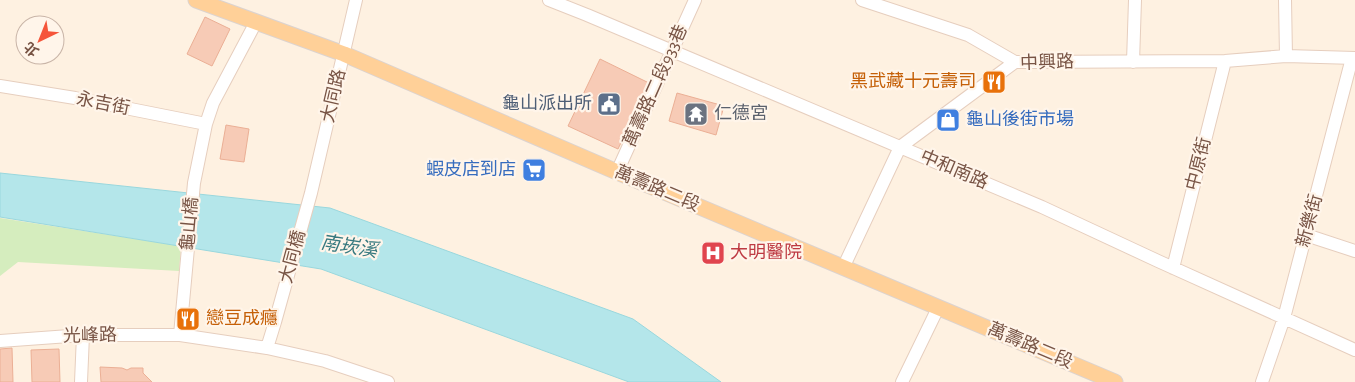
<svg xmlns="http://www.w3.org/2000/svg" width="1355" height="382" font-family="'Alegreya Sans','Noto Sans TC',sans-serif">
<rect width="100%" height="100%" fill="#fef1e1"/>
<!-- green -->
<path fill="#d5edbe" d="M0 218 181 246 179 271 18 262 0 276Z"/>
<!-- water -->
<path fill="#b4e6ea" stroke="#99d7dd" d="M0 173 330 208 633 319 721 382H629L321 269 0 217Z"/>
<!-- building -->
<path fill="#f7cbb6" stroke="#ebaf95" d="M205 17 230 29 212 66 187 54Z
M600 59 649 83 618 149 568 126Z
M677 93 724 106 716 135 669 121Z
M226 125 249 129 244 162 220 159Z
M12 348 13 382H0V349Z
M59 349 60 382H32L31 350Z
M100 367 122 368 127 370 131 368H143V373L152 382H101Z"/>
<g fill="none" stroke-linecap="round" stroke-linejoin="round">
<!-- minor casing -->
<g stroke="#e6cebe" stroke-width="14">
<path id="minor" d="M549 0 587 15 1042 207 1158 261 1355 350
M862 0 968 35 1015 62
M1285 0 1286 56
M1133 62 1135 0
M0 86 75 98 206 124
M617 172 695 0
M1306 235 1355 251
M843 268 900 147 1015 62 1225 61 1286 56 1355 58
M1173 268 1225 61
M180 335 194 183 206 124 213 103 256 22
M0 341 83 335H180L267 348 325 361 388 382
M267 348 275 322 311 193 356 0
M81 382 83 335
M902 382 938 308
M1262 382 1284 318 1352 58"/>
</g>
<!-- major casing -->
<g stroke="#dcd3cf" stroke-width="17">
<path id="major" d="M196 0 344 54 617 172 1115 382"/>
</g>
<!-- minor -->
<use href="#minor" stroke="#fff" stroke-width="12"/>
<!-- major -->
<use href="#major" stroke="#ffd098" stroke-width="15"/>
</g>
<!-- icons -->
<defs>
<g id="restaurant-square" transform="scale(1.25)"><rect x="-9" y="-9" width="18" height="18" rx="4" fill="#e8710a" stroke="#fff5ea"/><path d="M-5-6h1v4h1v-4h1v4h1v-4h1v5L-1.5 .5V6h-2V.5L-5-1ZM5-6V6H3V1.5H1.5Q1.5-4 5-6Z" fill="#fff"/></g>
<g id="civic-square" transform="scale(1.25)"><rect x="-9" y="-9" width="18" height="18" rx="4" fill="#5c6f8a" stroke="#fff5ea"/><path d="M-.6-6.5H3V-4.5H.6V-3L4-1V1h2V6H-6V1h2V-1L-.6-3ZM-1.2 2.5V6h2.4V2.5Z" fill="#fff"/></g>
<g id="temple-square" transform="scale(1.25)"><rect x="-9" y="-9" width="18" height="18" rx="4" fill="#6b7280" stroke="#fff5ea"/><path d="M0-6L5-2H3V0L6.5 2.5H4V6H1.5V3h-3V6H-4V2.5H-6.5L-3 0V-2H-5Z" fill="#fff"/></g>
<g id="shop-square" transform="scale(1.25)"><rect x="-9" y="-9" width="18" height="18" rx="4" fill="#3f7fe0" stroke="#fff5ea"/><path d="M-5-2.5h2.3a2.7 3.5 0 0 1 5.4 0H5L5.5 6h-11ZM-1.5-2.5h3a1.5 2.3 0 0 0-3 0Z" fill="#fff"/></g>
<g id="supermarket-square" transform="scale(1.25)"><rect x="-9" y="-9" width="18" height="18" rx="4" fill="#3f7fe0" stroke="#fff5ea"/><path d="M-6-5.5h2.5l.6 2H6L4.5 2H-2.5L-4.4-4H-6ZM-1.5 3.2a1.3 1.3 0 1 0 .1 0ZM3 3.2a1.3 1.3 0 1 0 .1 0Z" fill="#fff"/></g>
<g id="hospital-square" transform="scale(1.25)"><rect x="-9" y="-9" width="18" height="18" rx="4" fill="#e0444e" stroke="#fff5ea"/><path d="M-5-5h3v3.5h4V-5h3V5h-3V1.5h-4V5h-3Z" fill="#fff"/></g>
</defs>
<g fill-rule="evenodd">
<use href="#restaurant-square" x="994" y="82"/>
<use href="#civic-square" x="609" y="104"/>
<use href="#temple-square" x="696" y="114"/>
<use href="#shop-square" x="948" y="120"/>
<use href="#supermarket-square" x="534" y="170"/>
<use href="#hospital-square" x="713" y="253"/>
<use href="#restaurant-square" x="188" y="319"/>
</g>
<g text-anchor="middle" dominant-baseline="central" stroke-width="4.5" stroke-linejoin="round" paint-order="stroke">
<!-- street labels -->
<g font-size="18" fill="#785445" stroke="#fff5ea">
<text transform="translate(1047 63) rotate(-2)">中興路</text>
<text transform="translate(656 86) rotate(-66)">萬壽路二段933巷</text>
<text transform="translate(334 96) rotate(-77)">大同路</text>
<text transform="translate(103 104) rotate(11)">永吉街</text>
<text transform="translate(1199 164) rotate(-76)">中原街</text>
<text transform="translate(954 170) rotate(23)">中和南路</text>
<text transform="translate(657 189) rotate(23)">萬壽路二段</text>
<text transform="translate(1310 221) rotate(-75)">新樂街</text>
<text transform="translate(190 224) rotate(-85)">龜山橋</text>
<text transform="translate(293 257) rotate(-75)">大同橋</text>
<text transform="translate(90 336) rotate(-1)">光峰路</text>
<text transform="translate(1030 346) rotate(23)">萬壽路二段</text>
</g>
<!-- food labels -->
<g font-size="18" fill="#c56008" stroke="#fff5ea" text-anchor="end">
<text x="976" y="82">黑武藏十元壽司</text>
<text x="206" y="319" text-anchor="start">戀豆成癮</text>
</g>
<!-- service labels -->
<g font-size="18" fill="#4e5e75" stroke="#fff5ea" text-anchor="end">
<text x="592" y="104">龜山派出所</text>
</g>
<!-- worship labels -->
<g font-size="18" fill="#5b616d" stroke="#fff5ea" text-anchor="start">
<text x="714" y="114">仁德宮</text>
</g>
<!-- shop labels -->
<g font-size="18" fill="#366cbe" stroke="#fff5ea" text-anchor="start">
<text x="966" y="120">龜山後街市場</text>
<text x="516" y="170" text-anchor="end">蝦皮店到店</text>
</g>
<!-- health labels -->
<g font-size="18" fill="#be3a42" stroke="#fff5ea" text-anchor="start">
<text x="730" y="253">大明醫院</text>
</g>
<!-- water labels -->
<g font-size="19" font-style="italic" fill="#37797f" stroke="#fff5ea">
<text transform="translate(349 247) rotate(9)">南崁溪</text>
</g>
</g>
<!-- north arrow -->
<g transform="translate(40 40) rotate(223)"><circle r="24" fill="#fff5ea" stroke="#c9b5a8"/>
<path d="M0-4L9 19L0 12L-9 19Z" fill="#f5553a"/>
<text y="-8" font-size="14" font-weight="bold" text-anchor="middle" fill="#785445">北</text>
</g>
</svg>
